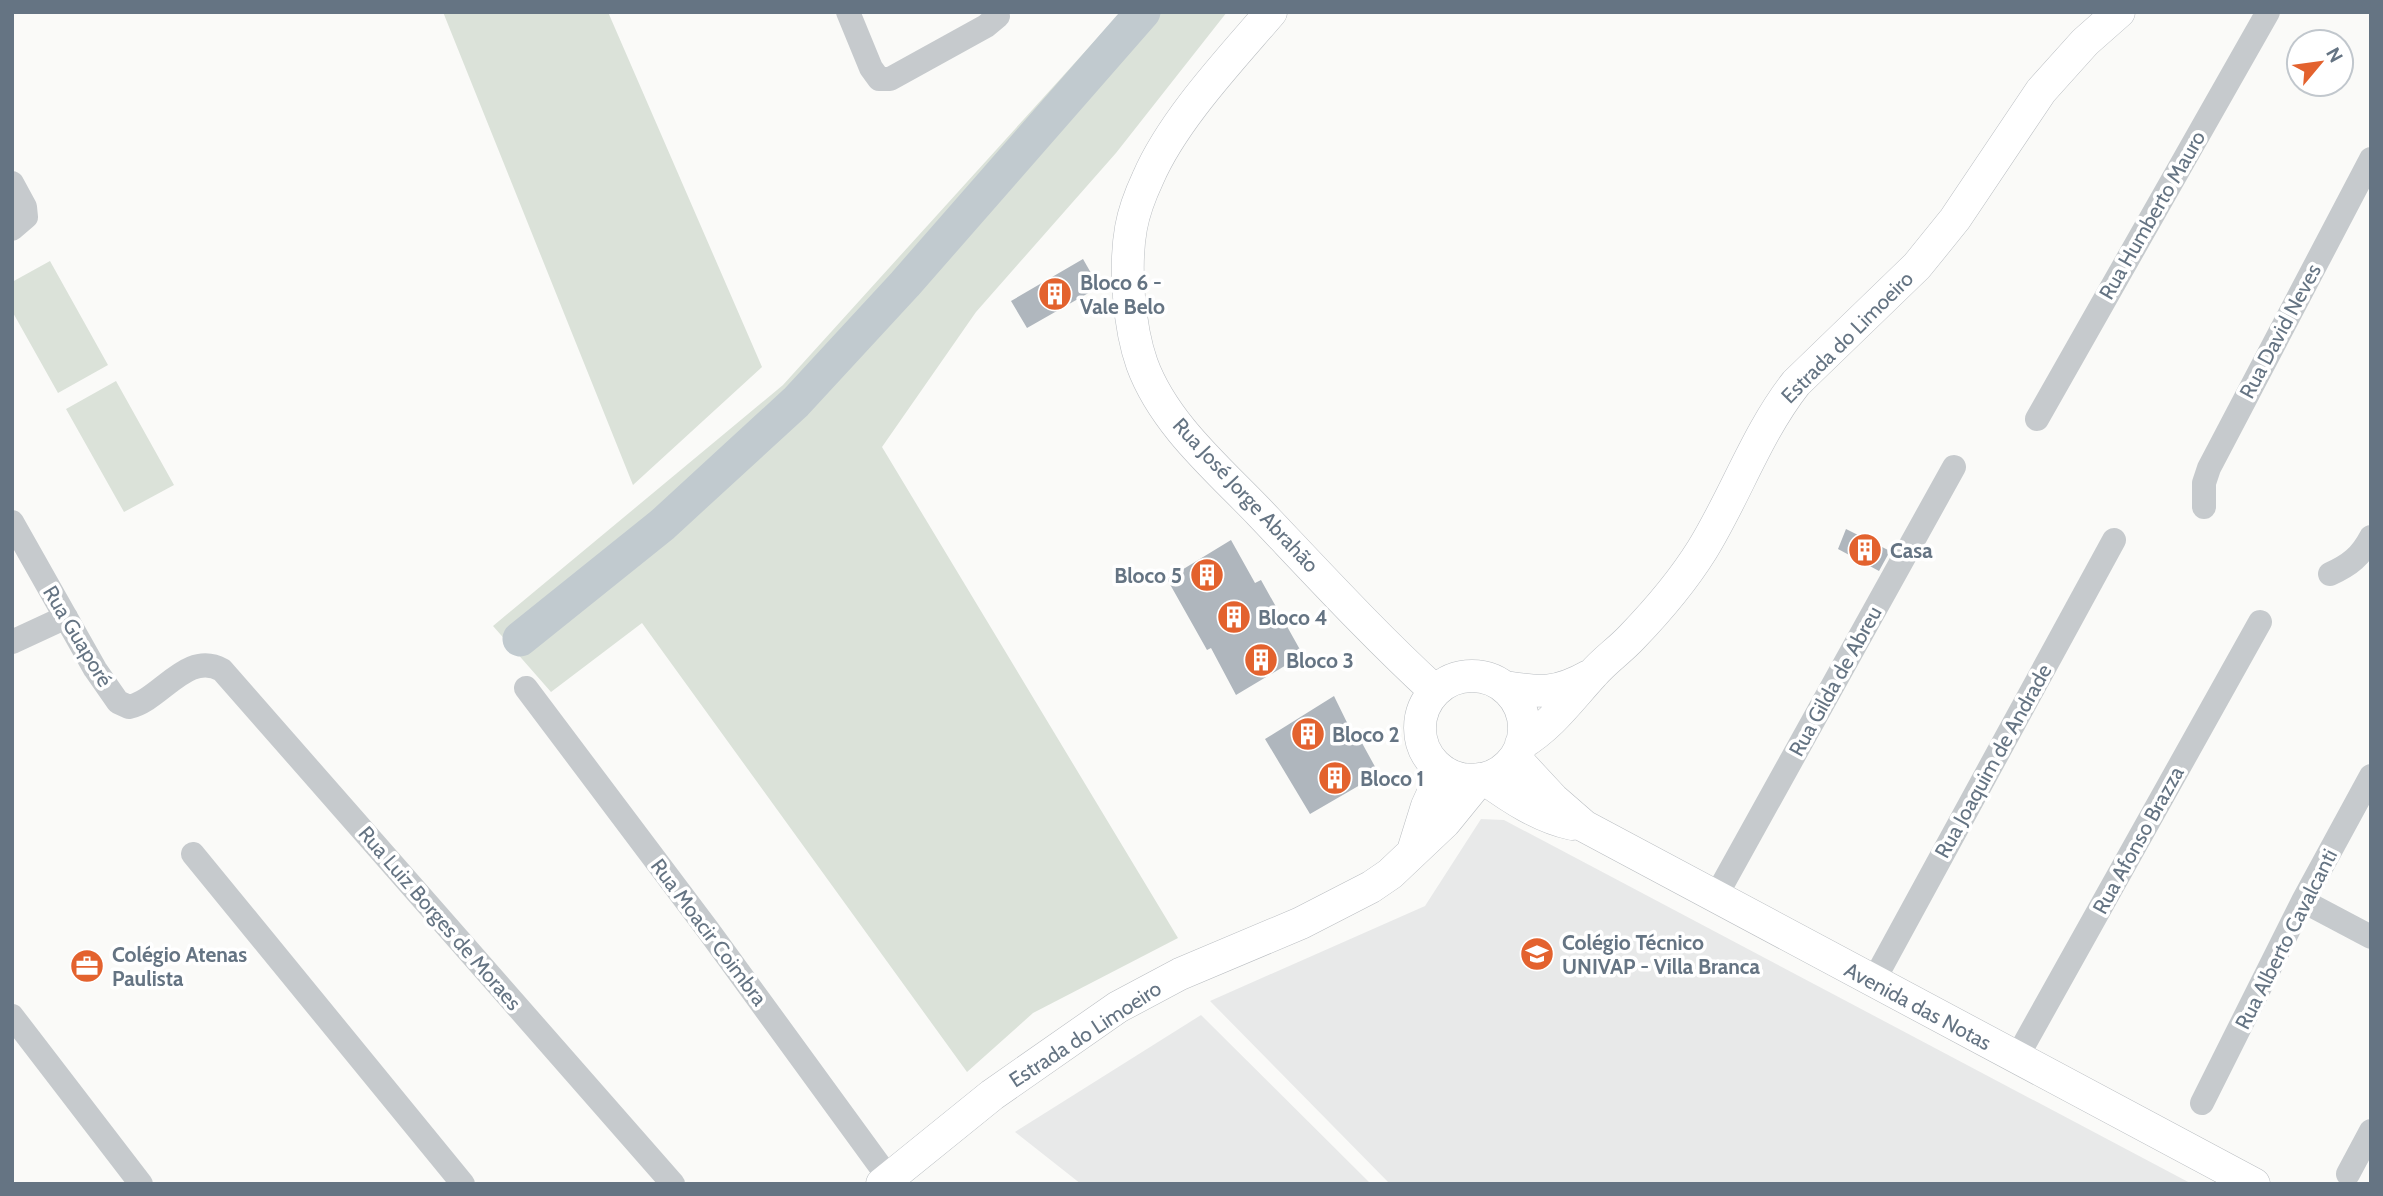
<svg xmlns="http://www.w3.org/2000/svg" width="2383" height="1196" font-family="Cabin,sans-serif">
<rect width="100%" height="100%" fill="#fafaf8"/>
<!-- built -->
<path fill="#e8e9e9" d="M1481 819 1504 820 2192 1184H1390L1210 1001 1425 906Z
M1201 1015 1371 1184H1081L1015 1132Z"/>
<!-- green -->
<path fill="#dbe2d9" d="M443 12H608L762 367 633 485Z
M1121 12H1227L1116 153 976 312 882 447 1178 938 1033 1013 967 1072 642 623 551 692 493 626 783 385Z
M50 261 108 365 58 393 12 311V282Z
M116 381 174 485 124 512 66 409Z"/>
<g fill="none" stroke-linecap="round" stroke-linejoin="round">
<!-- river -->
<path stroke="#c1cacf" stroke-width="35" d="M520 639 662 525 796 402 905 284 1143 12"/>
</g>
<!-- building -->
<path fill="#afb6bd" d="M1083 259 1099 287 1027 328 1011 301Z
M1846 529 1890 551 1879 571 1838 549Z
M1231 540 1255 583 1261 580 1303 655 1236 695 1211 648 1207 650 1167 579Z
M1334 696 1358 745 1362 743 1379 774 1310 814 1265 739Z"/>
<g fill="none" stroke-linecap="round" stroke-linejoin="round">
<!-- major casing -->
<g stroke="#b9bdc1" stroke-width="33">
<path id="major" d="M1271 12C1230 60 1173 120 1148 178 1141 193 1134 211 1131 228 1124 267 1129 327 1142 364 1164 424 1218 469 1260 513 1317 573 1374 635 1435 691
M1420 728a52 52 0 1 1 104 0a52 52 0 1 1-104 0Z
M1505 687C1541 693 1557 694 1589 676
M1521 744C1551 726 1570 699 1593 674 1605 660 1620 650 1632 637 1658 610 1682 582 1702 550 1736 495 1756 434 1796 383L1917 266 1955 219 2041 91 2085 42 2119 12
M1515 758 1553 799 1584 826 2254 1184
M1485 779C1511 798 1540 817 1572 824
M1413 851 1427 806 1443 771
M882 1184 992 1095 1118 1007 1180 974 1301 923 1371 887 1390 874 1445 822 1480 779"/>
</g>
<!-- minor -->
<path stroke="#c6cacd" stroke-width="24" d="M848 12 871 68 879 79H890L986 26 998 16 996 12
M12 183 25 207 26 217 12 229
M2037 419 2268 12
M2204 507V483L2209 468 2371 159
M12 522 95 669 118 702 129 707C161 700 187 650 222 670L673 1184
M2330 574C2350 565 2361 556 2371 537
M12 642 66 617
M526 688 708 930 888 1177
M193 854 463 1184
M1716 896 1954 467
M2303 901 2371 937
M1873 982 2114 540
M12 1016 141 1184
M2017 1057 2260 622
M2202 1103 2303 901 2371 776
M2348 1174 2371 1131"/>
<!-- major -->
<use href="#major" stroke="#fff" stroke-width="32"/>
</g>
<!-- icons -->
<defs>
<g id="building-disc" transform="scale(1.75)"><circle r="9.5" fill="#e3622e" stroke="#fff"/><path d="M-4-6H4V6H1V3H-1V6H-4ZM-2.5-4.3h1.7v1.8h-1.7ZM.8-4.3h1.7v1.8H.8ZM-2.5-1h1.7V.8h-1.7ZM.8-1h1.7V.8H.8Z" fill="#fff"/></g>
<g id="university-disc" transform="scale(1.75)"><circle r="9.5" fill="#e3622e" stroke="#fff"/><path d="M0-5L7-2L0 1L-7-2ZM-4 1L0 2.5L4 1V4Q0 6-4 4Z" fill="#fff"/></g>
<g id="office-disc" transform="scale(1.75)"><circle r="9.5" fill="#e3622e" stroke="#fff"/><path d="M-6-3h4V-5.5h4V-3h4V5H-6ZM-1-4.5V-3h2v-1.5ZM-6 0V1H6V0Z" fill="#fff"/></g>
</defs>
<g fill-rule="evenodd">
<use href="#building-disc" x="1055" y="294"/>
<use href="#building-disc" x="1865" y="550"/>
<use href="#building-disc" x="1207" y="575"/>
<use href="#building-disc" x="1234" y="617"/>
<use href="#building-disc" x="1261" y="660"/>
<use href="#building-disc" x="1308" y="734"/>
<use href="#building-disc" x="1335" y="778"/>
<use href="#university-disc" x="1537" y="954"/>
<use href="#office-disc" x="87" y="966"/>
</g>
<g text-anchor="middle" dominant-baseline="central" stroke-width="7" stroke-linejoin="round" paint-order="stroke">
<!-- street labels -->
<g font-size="21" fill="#657483" stroke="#fff">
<text transform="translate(2152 215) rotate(-60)">Rua Humberto Mauro</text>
<text transform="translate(2280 331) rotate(-62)">Rua David Neves</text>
<text transform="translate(1847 337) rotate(-45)">Estrada do Limoeiro</text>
<text transform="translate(1246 495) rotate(47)">Rua José Jorge Abrahão</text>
<text transform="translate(78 636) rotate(59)">Rua Guaporé</text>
<text transform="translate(1835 681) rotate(-61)">Rua Gilda de Abreu</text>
<text transform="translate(1993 761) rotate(-61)">Rua Joaquim de Andrade</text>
<text transform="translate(2138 840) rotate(-61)">Rua Afonso Brazza</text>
<text transform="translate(440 918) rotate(49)">Rua Luiz Borges de Moraes</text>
<text transform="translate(709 932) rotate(53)">Rua Moacir Coimbra</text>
<text transform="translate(2286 939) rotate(-63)">Rua Alberto Cavalcanti</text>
<text transform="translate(1918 1006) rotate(28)">Avenida das Notas</text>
<text transform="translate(1085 1034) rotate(-33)">Estrada do Limoeiro</text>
</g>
<!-- poi labels -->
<g font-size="21" font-weight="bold" fill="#657483" stroke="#fff" text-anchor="start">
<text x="1080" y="282">Bloco 6 -<tspan x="1080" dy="24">Vale Belo</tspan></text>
<text x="1890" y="550">Casa</text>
<text x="1182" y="575" text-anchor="end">Bloco 5</text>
<text x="1258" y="617">Bloco 4</text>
<text x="1286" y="660">Bloco 3</text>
<text x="1332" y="734">Bloco 2</text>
<text x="1360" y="778">Bloco 1</text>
<text x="1562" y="942">Colégio Técnico<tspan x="1562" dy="24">UNIVAP - Villa Branca</tspan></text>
<text x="112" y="954">Colégio Atenas<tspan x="112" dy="24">Paulista</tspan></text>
</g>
</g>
<!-- border -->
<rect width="2383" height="1196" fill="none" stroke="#657483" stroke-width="28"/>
<!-- north arrow -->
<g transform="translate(2320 63) rotate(61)"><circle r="33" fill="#ffffff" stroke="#c1c7cd" stroke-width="2"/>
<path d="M0-5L12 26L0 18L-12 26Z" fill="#e3622e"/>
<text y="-10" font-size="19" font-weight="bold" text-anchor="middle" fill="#657483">N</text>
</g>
</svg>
